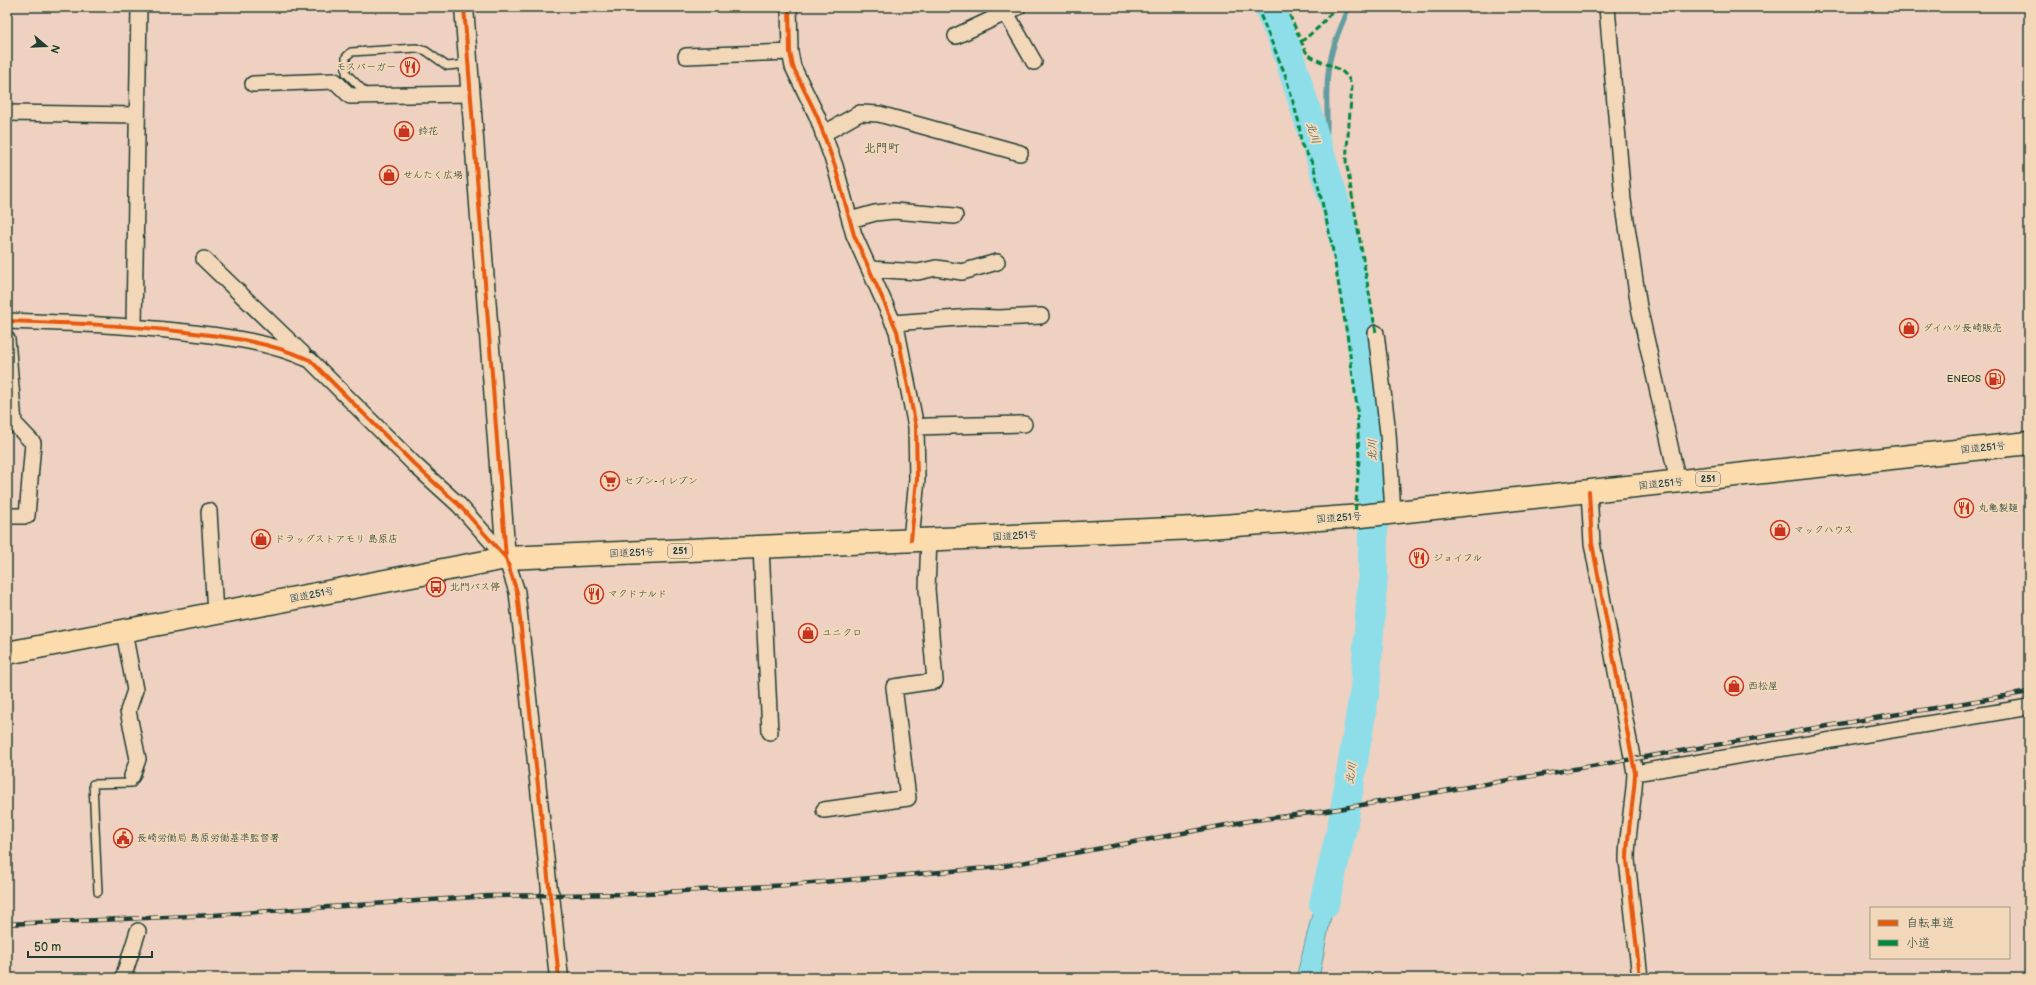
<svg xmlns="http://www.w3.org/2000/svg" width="2036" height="985" font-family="'Balsamiq Sans','Klee One',sans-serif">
<rect width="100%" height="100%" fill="#eed1c0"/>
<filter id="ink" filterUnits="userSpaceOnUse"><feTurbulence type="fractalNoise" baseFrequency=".025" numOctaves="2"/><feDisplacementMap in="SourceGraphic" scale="8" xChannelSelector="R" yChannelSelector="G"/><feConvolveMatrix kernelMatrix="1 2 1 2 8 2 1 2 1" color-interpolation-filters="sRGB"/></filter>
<g filter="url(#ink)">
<!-- water -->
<path fill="#8edeea" stroke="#629ea1" d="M1315 902 1333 906 1319 978H1296Z"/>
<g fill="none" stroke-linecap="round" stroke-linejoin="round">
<!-- stream -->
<path stroke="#629ea1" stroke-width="5" d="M1322 157C1330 134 1326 113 1327 90 1327 57 1337 36 1349 7"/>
<!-- river -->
<path stroke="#8edeea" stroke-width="30" d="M1269 7 1286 47 1339 216 1353 280 1371 407 1373 482V574L1365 689 1342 828 1324 904"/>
<!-- service casing -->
<g stroke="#1f3d34" stroke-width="10">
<path id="service" d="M367 94 346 73V57L351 52 416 48 426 51 447 66 468 64
M98 892 93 784 132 783V776"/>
</g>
<!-- minor casing -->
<g stroke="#1f3d34" stroke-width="18">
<path id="minor" d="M789 7 790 52 793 67 817 116 835 166 854 235 897 331 916 427 917 479 911 540
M1607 7 1623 200 1639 307 1678 482
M1006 13 1034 62
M956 36 1018 7
M686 56 790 52
M253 84 335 81 350 96 470 94
M7 113 137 115
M823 134 860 113 879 114 1020 153
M850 220 875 213 894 211 955 216
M204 259 303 354
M870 269 918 272 936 268 962 272 997 262
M7 321C67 323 126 325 186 332 229 337 270 342 310 360L416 466 459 505 506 558 517 592 550 895
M893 323 972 317 999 318 1041 316
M134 326 139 7
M1376 333 1388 433 1393 513
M7 339 14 423 33 443 27 516H7
M1024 424 916 427 929 426Z
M1589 492 1592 543 1635 773C1634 802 1627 831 1627 860L1640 978
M209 511 215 614
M761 548 770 732
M124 632 135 690 128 711 138 759 132 776
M1635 773 2029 707
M824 810 908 798 894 687 935 681 927 589 929 539
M123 978 138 931"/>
</g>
<!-- tertiary casing -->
<g stroke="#1f3d34" stroke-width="21">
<path id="tertiary" d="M464 7 506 558
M550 895 559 978"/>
</g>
<!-- trunk casing -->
<g stroke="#1f3d34" stroke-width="25">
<path id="trunk" d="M7 653 506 558 1195 528 1361 516 2029 443"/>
</g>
<!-- service -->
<use href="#service" stroke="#f2d8b9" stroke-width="7"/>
<!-- minor -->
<use href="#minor" stroke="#f2d8b9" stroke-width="15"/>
<!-- tertiary -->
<use href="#tertiary" stroke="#f2d8b9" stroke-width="18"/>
<!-- trunk -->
<use href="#trunk" stroke="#fcdcac" stroke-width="22"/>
<!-- rail casing -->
<g stroke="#1f3d34" stroke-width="4.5">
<path id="rail" d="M7 924 214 915 489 896 629 894 788 885 999 867 1248 821 1326 811 2029 692"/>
</g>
<!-- rail -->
<use href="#rail" stroke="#f2d8b9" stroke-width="3" stroke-dasharray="9" stroke-linecap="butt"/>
<!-- quiet -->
<path stroke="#00873e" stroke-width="3" stroke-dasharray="6 3" stroke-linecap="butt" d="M1257 7 1285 74 1299 123 1301 144 1313 164 1331 240 1348 340 1357 407 1359 459 1355 517
M1286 7 1306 52C1320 67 1345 63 1352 86L1346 161 1376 333
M1301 42 1319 27 1336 7"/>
<!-- cycleway casing -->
<g stroke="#f2d8b9" stroke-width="6">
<path id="cycleway" d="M464 7 506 558 517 592 559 978
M789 7 790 52 793 67 817 116 835 166 854 235 897 331 916 427 917 479 911 540
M7 321C67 323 126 325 186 332 229 337 270 342 310 360L416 466 459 505 506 558
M1589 492 1592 543 1635 773C1634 802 1627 831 1627 860L1640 978"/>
</g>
<!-- cycleway -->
<use href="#cycleway" stroke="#e8590c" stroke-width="4"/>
</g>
</g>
<!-- icons -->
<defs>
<g id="restaurant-ring" transform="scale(1)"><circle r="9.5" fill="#f2d8b9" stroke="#c8321e" stroke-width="1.5"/><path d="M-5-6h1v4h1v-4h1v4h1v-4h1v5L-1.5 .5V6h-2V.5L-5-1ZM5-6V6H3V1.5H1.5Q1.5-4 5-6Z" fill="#c8321e"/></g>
<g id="shop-ring" transform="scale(1)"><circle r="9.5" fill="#f2d8b9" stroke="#c8321e" stroke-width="1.5"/><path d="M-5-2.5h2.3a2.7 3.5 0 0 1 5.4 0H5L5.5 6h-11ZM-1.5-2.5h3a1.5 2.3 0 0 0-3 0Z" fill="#c8321e"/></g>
<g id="fuel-ring" transform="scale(1)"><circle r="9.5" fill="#f2d8b9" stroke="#c8321e" stroke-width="1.5"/><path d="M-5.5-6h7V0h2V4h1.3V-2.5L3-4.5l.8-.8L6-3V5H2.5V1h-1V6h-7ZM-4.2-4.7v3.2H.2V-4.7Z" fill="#c8321e"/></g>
<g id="supermarket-ring" transform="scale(1)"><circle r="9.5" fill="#f2d8b9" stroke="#c8321e" stroke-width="1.5"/><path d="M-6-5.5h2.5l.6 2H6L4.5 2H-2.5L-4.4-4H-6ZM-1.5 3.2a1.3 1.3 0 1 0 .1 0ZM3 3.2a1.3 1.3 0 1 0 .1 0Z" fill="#c8321e"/></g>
<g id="bus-ring" transform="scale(1)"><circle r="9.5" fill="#f2d8b9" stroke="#c8321e" stroke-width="1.5"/><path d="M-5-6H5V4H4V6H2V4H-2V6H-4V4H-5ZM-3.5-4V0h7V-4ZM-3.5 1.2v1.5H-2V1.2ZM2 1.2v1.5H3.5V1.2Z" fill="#c8321e"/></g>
<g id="civic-ring" transform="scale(1)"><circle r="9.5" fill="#f2d8b9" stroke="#c8321e" stroke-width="1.5"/><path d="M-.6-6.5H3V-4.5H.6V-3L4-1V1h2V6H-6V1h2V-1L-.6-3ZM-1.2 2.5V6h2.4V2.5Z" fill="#c8321e"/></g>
</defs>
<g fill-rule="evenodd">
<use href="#restaurant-ring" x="410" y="67"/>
<use href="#shop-ring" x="404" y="131"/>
<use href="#shop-ring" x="389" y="175"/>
<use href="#shop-ring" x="1909" y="328"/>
<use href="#fuel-ring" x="1995" y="379"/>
<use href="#supermarket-ring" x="610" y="481"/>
<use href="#restaurant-ring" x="1964" y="508"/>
<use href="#shop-ring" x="1780" y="530"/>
<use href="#shop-ring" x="261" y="539"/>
<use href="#restaurant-ring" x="1419" y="558"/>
<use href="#bus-ring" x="436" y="587"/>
<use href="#restaurant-ring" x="594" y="594"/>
<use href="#shop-ring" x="808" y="633"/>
<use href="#shop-ring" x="1734" y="686"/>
<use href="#civic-ring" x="123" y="838"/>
</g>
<g text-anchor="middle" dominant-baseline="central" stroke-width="4" stroke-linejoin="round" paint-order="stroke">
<!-- shield labels -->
<g fill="#f2d8b9" stroke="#5e6c5c" stroke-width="1">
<rect x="1696" y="472" width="24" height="14" rx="3"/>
<rect x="668" y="544" width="24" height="14" rx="3"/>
</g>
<g font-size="9" font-weight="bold" fill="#1f3d34">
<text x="1708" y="479">251</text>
<text x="680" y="551">251</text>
</g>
<!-- poi labels -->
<g font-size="10" fill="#1f3d34" stroke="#f2d8b9" text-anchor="start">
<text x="396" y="67" text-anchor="end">モスバーガー</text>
<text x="418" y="131">鈴花</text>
<text x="403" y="175">せんたく広場</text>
<text x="1923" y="328">ダイハツ長崎販売</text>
<text x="1981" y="379" text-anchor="end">ENEOS</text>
<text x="624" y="481">セブン-イレブン</text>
<text x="1978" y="508">丸亀製麺</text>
<text x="1794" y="530">マックハウス</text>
<text x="275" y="539">ドラッグストアモリ 島原店</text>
<text x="1433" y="558">ジョイフル</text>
<text x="450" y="587">北門バス停</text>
<text x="608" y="594">マクドナルド</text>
<text x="822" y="633">ユニクロ</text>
<text x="1748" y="686">西松屋</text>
<text x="137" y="838">長崎労働局 島原労働基準監督署</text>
</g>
<!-- street labels -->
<g font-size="10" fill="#1f3d34" stroke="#f2d8b9">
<text transform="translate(1983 448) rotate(-6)">国道251号</text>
<text transform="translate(1661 484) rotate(-6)">国道251号</text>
<text transform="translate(1339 518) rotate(-4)">国道251号</text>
<text transform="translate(1015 536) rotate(-3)">国道251号</text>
<text transform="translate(632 553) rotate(-2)">国道251号</text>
<text transform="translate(312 595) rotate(-11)">国道251号</text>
</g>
<!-- water labels -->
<g font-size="11" font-style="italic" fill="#2a4d46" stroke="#f2d8b9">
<text transform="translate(1313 133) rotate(73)">北川</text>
<text transform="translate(1372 450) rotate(-90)">北川</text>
<text transform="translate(1351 773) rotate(-81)">北川</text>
</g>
<!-- quarter labels -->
<g font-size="12" fill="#1f3d34" stroke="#f2d8b9">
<text x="882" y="148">北門町</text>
</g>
</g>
<!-- margin -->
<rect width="2036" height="985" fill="none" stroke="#f2d8b9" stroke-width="24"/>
<rect x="12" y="12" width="2012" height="961" fill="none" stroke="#1f3d34" stroke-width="1.5" filter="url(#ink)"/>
<!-- legend -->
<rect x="1870" y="907" width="140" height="52" fill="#f2d8b9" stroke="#9e9a84"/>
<rect x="1878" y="920" width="20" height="6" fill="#e8590c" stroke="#9e9a84"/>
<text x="1906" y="927" font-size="12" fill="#1f3d34">自転車道</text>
<rect x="1878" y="940" width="20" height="6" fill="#00873e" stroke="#9e9a84"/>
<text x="1906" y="947" font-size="12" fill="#1f3d34">小道</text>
<!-- north arrow -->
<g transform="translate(46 46) rotate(109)" stroke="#f2d8b9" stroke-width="3" paint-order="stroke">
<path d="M0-3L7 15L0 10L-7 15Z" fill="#1f3d34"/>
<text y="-6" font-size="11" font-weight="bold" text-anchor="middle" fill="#1f3d34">N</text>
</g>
<!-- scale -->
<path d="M28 951v6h124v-6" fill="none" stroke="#1f3d34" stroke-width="2"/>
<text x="34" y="951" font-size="12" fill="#1f3d34" stroke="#f2d8b9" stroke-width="3" paint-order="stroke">50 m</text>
</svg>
